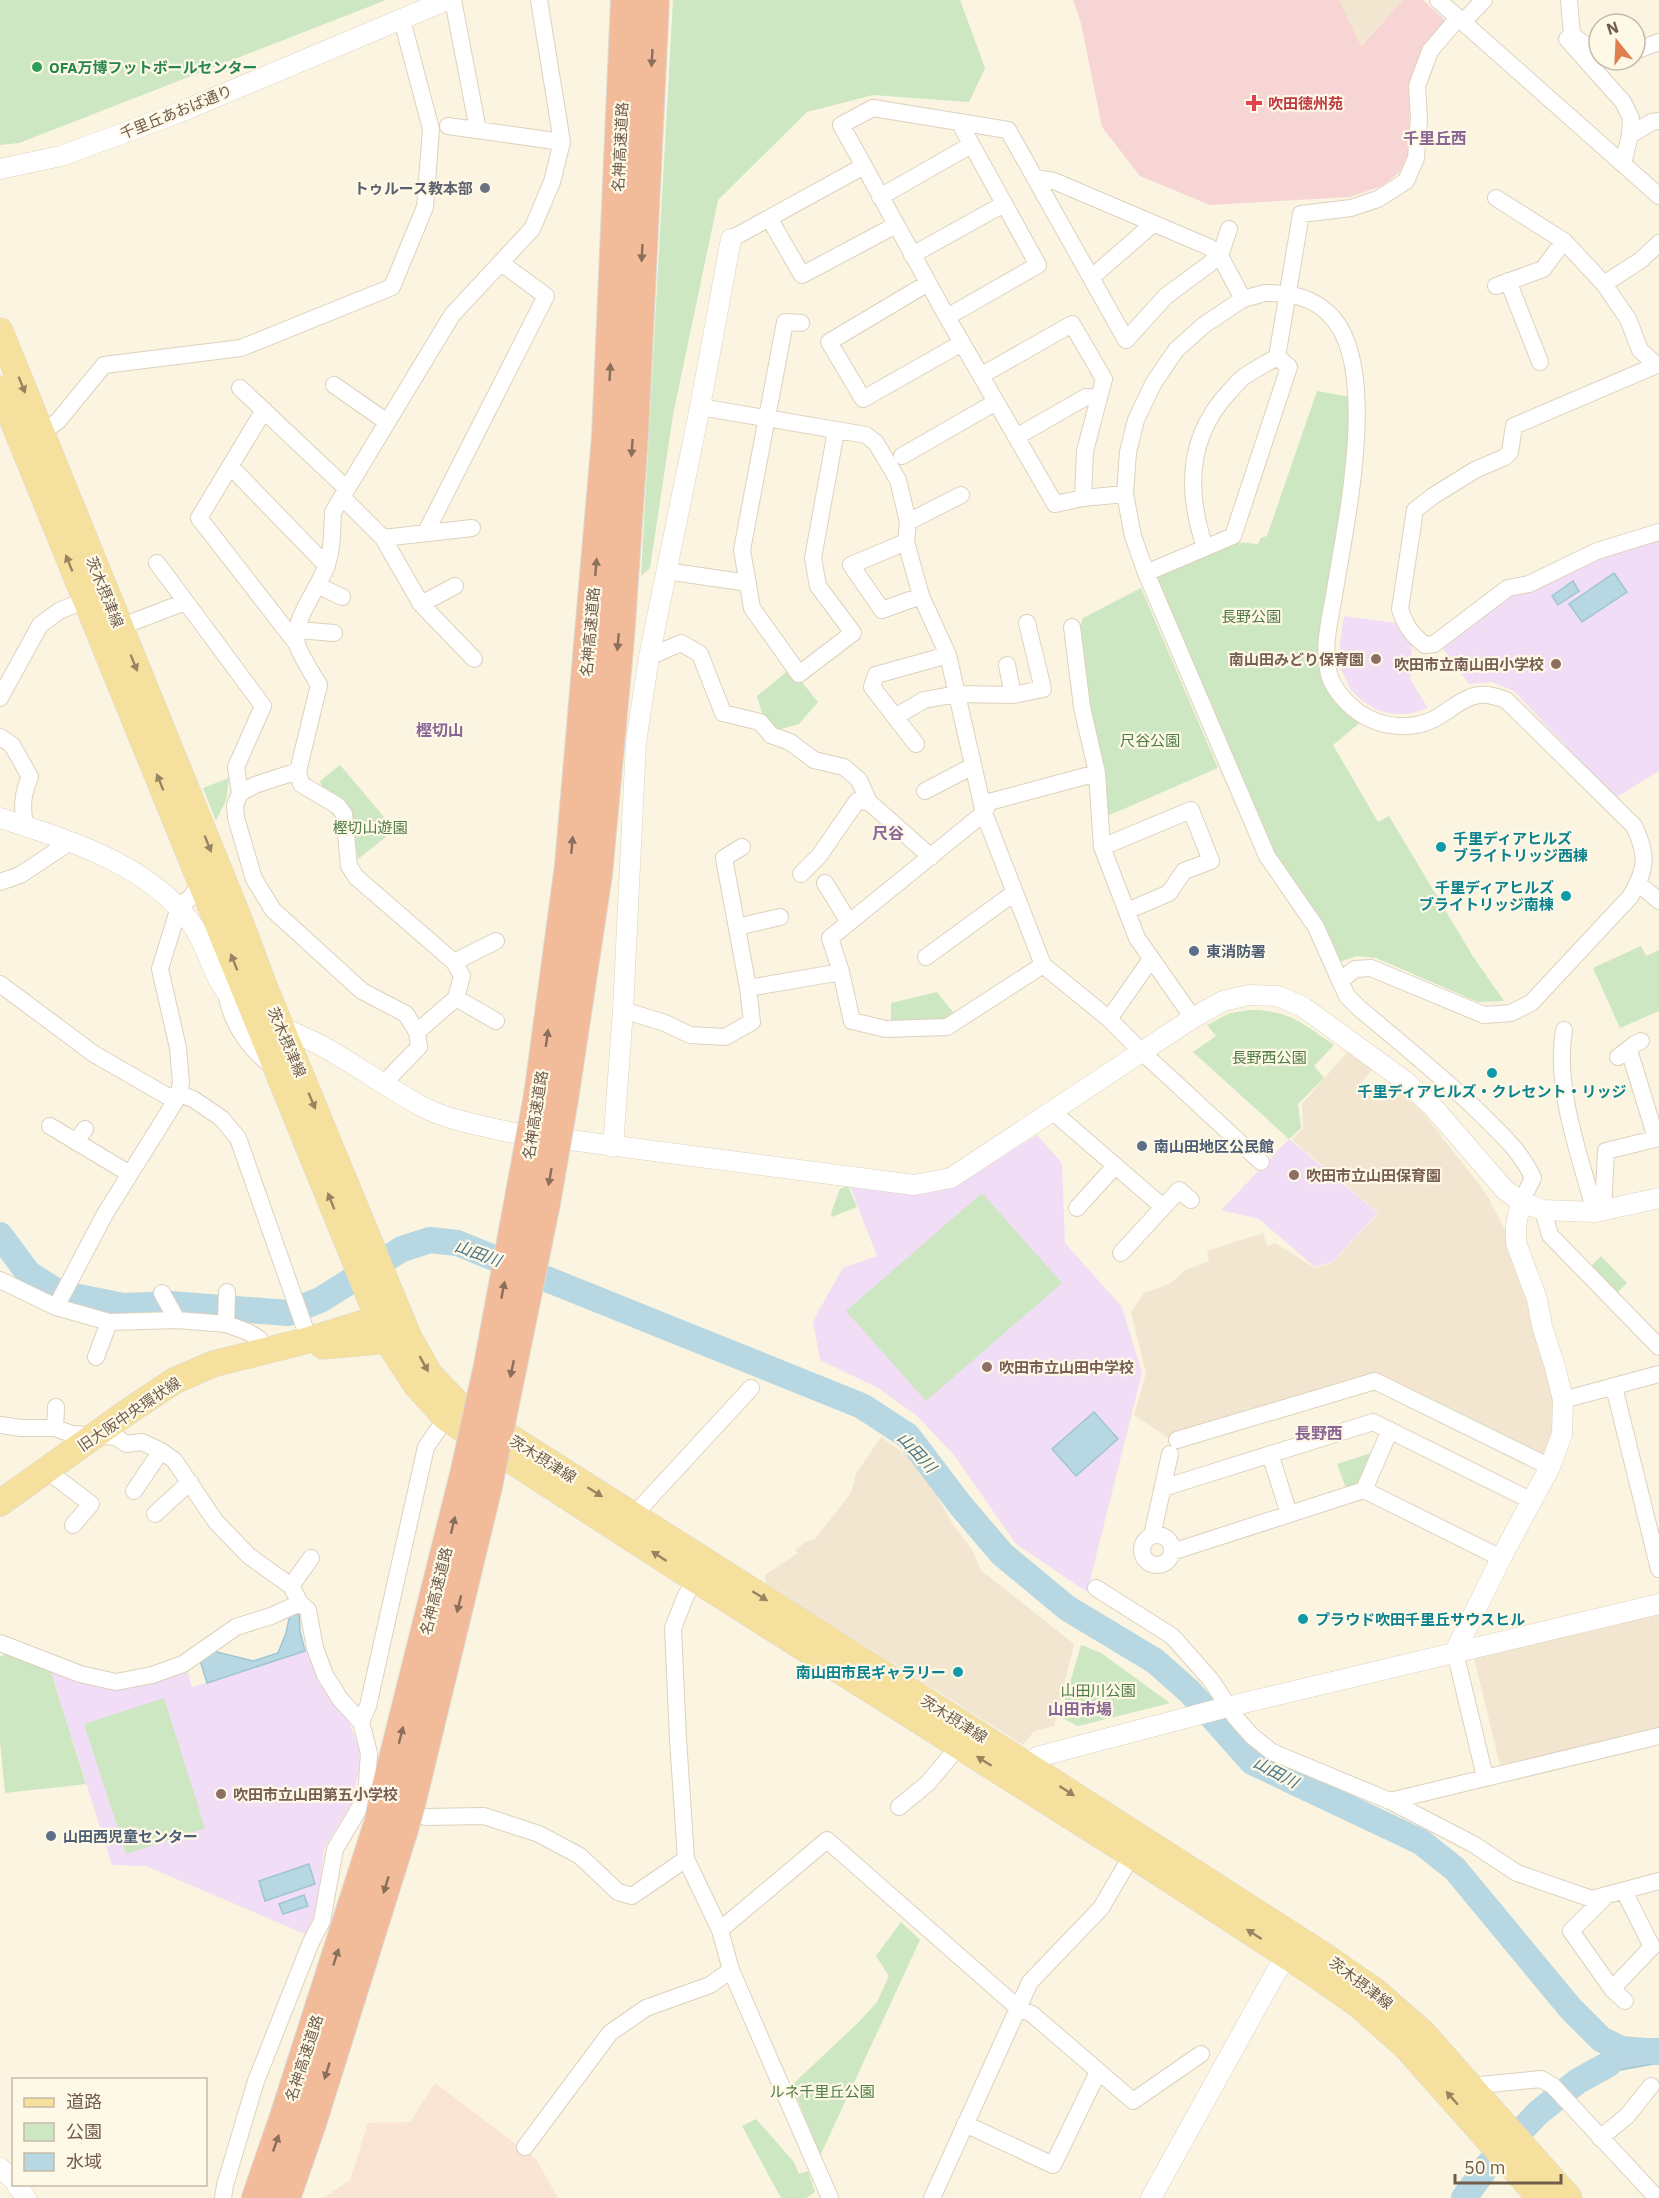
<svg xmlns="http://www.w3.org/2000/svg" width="1659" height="2198" font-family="'IBM Plex Sans','Noto Sans JP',sans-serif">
<rect width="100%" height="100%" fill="#faf4e1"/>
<!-- residential -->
<path fill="#f2e6d0" d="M1339 0H1403L1360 46Z
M1349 1050 1373 1069 1358 1086 1373 1099 1391 1082 1423 1113 1475 1179 1488 1197 1511 1242 1534 1309 1556 1407 1551 1444 1541 1467 1374 1387 1182 1447 1134 1415 1146 1373 1131 1312 1144 1293 1171 1283 1185 1270 1209 1261 1207 1251 1263 1233 1267 1246 1275 1243 1315 1268 1332 1263 1379 1213 1292 1140 1303 1128 1302 1104Z
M881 1437 912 1459 931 1485 952 1523 971 1548 981 1570 1074 1644 1054 1726 1034 1731 1023 1745 766 1584 765 1575 798 1553 795 1550 807 1541 814 1540 851 1493 856 1474Z
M1659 1613V1727L1500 1765 1474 1658Z"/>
<!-- commercial -->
<path fill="#fae5d5" d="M435 2083 536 2159 558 2198H323L350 2180 368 2123 410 2122Z"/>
<!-- education -->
<path fill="#f1def6" d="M1659 539V771L1615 798 1514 691 1492 682 1469 684 1440 645 1510 589 1602 556Z
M1344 616 1396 623 1412 644 1410 679 1428 708 1409 714H1392L1377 710 1362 701 1351 690 1341 669 1339 650Z
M1037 1135 1062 1163 1065 1243 1122 1307 1142 1373 1087 1592 1016 1544 954 1455 916 1415 878 1388 820 1360 813 1321 843 1268 877 1256 849 1184 909 1193 950 1188Z
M1289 1139 1378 1213 1332 1262 1315 1267 1259 1219 1221 1210Z
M309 1649 346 1714 360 1751 358 1775 351 1804 324 1849 317 1911 305 1934 146 1866 112 1865 50 1669 154 1681 187 1671 192 1687Z"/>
<!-- medical -->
<path fill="#f8d5d5" d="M1073 0H1339L1361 46 1403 0H1423L1446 21 1411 79 1408 155 1400 172 1382 186 1350 197 1210 205 1140 176 1102 127 1081 23Z"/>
<!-- green -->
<path fill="#cce7c1" d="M0 0H386L19 143 0 145Z
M673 0H960L985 68 969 102 873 95 807 112 718 200 673 415 650 568 641 576Z
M1317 391 1350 397 1351 450 1323 672 1362 721 1333 745 1378 822 1389 816 1472 955 1504 1001 1478 1002 1376 958 1357 956 1339 962 1274 853 1155 579 1158 573 1235 542 1258 544 1261 538 1267 536Z
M1141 588 1218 768 1105 817 1077 636 1083 618Z
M789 670 797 682 801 681 818 702 799 724 774 731 764 719 757 696Z
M340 765 395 830 358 859 350 809 342 798 322 787 320 781Z
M229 778 226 800 216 821 203 788Z
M1641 946 1646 956 1659 950V1011L1620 1028 1593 968Z
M937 992 956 1016 950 1022 891 1025V1003Z
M1250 1010C1291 1010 1302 1024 1334 1045L1314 1066 1324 1078 1298 1104 1301 1128 1289 1139 1193 1052 1216 1036 1207 1025 1230 1013Z
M848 1186 857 1207 832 1217 831 1213 840 1189Z
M982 1193 1062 1283 926 1401 846 1311Z
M1601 1256 1627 1283 1616 1294 1590 1267Z
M1374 1452 1358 1484 1347 1491 1337 1464Z
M1081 1645 1101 1653 1170 1703 1078 1726 1060 1717Z
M5 1654 50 1669 86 1784 5 1793 0 1741V1657Z
M164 1698 205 1828 126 1854 84 1724Z
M901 1922 920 1940 820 2156 792 2085 860 2021 877 2002 889 1976 876 1956Z
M756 2119 794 2162 799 2174 808 2171 815 2192 806 2198H781L742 2126Z"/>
<!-- water -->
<path fill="#b7d7e2" stroke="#9ec5d3" stroke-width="1.5" d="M1614 573 1627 592 1582 622 1569 604Z
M1573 581 1579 591 1558 605 1552 596Z
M1094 1412 1118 1439 1076 1476 1052 1449Z
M299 1611 300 1631 305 1651 207 1683 199 1657 209 1650 253 1661 278 1653 286 1633 290 1614Z
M309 1864 315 1884 265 1901 259 1881Z
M304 1895 308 1906 283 1914 279 1904Z
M1625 2039H1659V2063L1620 2070 1610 2061Z"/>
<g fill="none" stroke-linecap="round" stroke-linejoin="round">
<!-- river -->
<path stroke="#b7d7e2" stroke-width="26" d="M0 1235 28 1273 59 1293 123 1306 170 1304 288 1313 320 1300 402 1249 430 1240 457 1243 862 1406 908 1436 961 1506 1002 1554 1067 1608 1155 1661 1190 1692 1252 1762 1421 1842 1455 1869 1571 2009 1601 2039 1621 2049 1659 2052
M1464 2198 1488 2165 1539 2112 1578 2081 1609 2064 1621 2049"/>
<!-- minor casing -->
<g stroke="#ded1be" stroke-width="18">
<path id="minor" d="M453 0 478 130
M1438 0 1659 196
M1569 0 1572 35 1599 55
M1463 22 1484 0
M1572 35 1567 39 1623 102 1631 118 1630 135
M1635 51 1659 42
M448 126 562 142
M1623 164 1630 135 1652 122 1659 121
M864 166 947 317 1055 504 1083 498 1125 494
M1036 178 1054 181 1209 247 1220 256 1243 299
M880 197 971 145
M1496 198 1564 241 1604 284 1628 319 1640 350 1656 365
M769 218 802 275 896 225
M731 239 864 166 841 125 873 108 1008 130 1126 340 1166 296 1220 256 1229 229
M912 255 1004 204
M1092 277 1153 224
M1508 281 1540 362
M928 283 829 342 863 399 962 343
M1604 284 1641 260 1659 243
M1496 286 1543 269 1564 241
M1265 293C1289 293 1310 296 1328 313 1383 363 1344 530 1334 596 1330 619 1323 645 1328 669 1330 686 1345 702 1358 712 1380 728 1413 731 1436 718 1447 712 1459 701 1471 697 1483 692 1494 696 1506 700L1634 826C1648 855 1647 869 1630 897L1531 1003 1511 1013 1484 1015 1371 968 1355 969 1340 981 1316 927 1267 856 1146 573 1133 536 1125 494 1128 452 1136 420 1153 384 1176 350 1204 325 1243 299Z
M947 317 1038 265 959 122
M801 323 785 322 742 550 752 608 799 674 853 633 818 586 813 558 836 431
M1659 364 1514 426 1510 452 1505 457 1475 470 1433 496 1415 510 1400 609C1405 625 1412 635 1425 645L1434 644 1508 588 1529 584 1597 551 1659 532
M982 375 1072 324 1104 379 1085 451 1083 498
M334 385 387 422
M240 388 347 489
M700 407 866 435 876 443 898 480 908 522 906 542 921 596 948 655 984 813 1043 965 1109 1019 1151 959
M264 410 199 518 297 644
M35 437 58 421 104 365 241 348 392 287 425 207 431 129 402 20
M1016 437 1086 397 1098 398
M902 456 996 402
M230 466 327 566
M342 497 383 538 421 604 474 659
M908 522 961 495
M426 532 546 296 501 263
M383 538 472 528
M906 542 851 565 882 610 921 596
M1205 547C1186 492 1187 437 1229 392 1234 387 1239 380 1245 376 1255 369 1267 363 1277 357L1301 214 1351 208 1378 199 1406 181 1416 158 1419 119 1417 86 1430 51 1458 18
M157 563 263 706 236 767 240 793
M666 571 748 583
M1146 573 1233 536 1289 367 1277 357
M319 586 342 597
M421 604 455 586
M120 627 185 602
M1072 627 1082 707 1097 773 1102 847 1137 938 1193 1018
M298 630 334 633
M649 657 681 643 700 654 723 713 760 722 771 735 790 742 814 760 844 767 859 780 869 802 931 857
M1007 665 1013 695
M0 698 40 625 59 611 95 596
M895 717 924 700 957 694 1013 695 1043 689 1027 623
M0 737 12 745 30 777C22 794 22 807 25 826
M916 744 872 687 876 675 948 655
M298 771 301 784 338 806 344 814 349 866 356 877 454 962 462 976 456 998 417 1032
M925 791 973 766
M742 847 724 858 748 988
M1102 847 1191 810 1211 861 1184 871 1169 893 1127 911
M801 874 819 856 857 801 869 802
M0 882 20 875 70 842
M825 883 849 922
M1638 883 1659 901
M737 927 780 917
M926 957 1014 893
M454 962 496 941
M841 972 830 938 984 813 989 802 1097 773
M1340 981 1347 996 1360 1009C1400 1042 1440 1075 1478 1111 1499 1132 1521 1151 1533 1178L1521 1202
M0 984 94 1054 167 1096H185L193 1099 221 1118 238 1138 309 1340
M226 993C232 1026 249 1048 275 1069
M456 998 496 1021
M623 1010 665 1023 690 1035 725 1037 752 1022 748 988 841 972 852 1021 886 1029 947 1027 1043 965
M1109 1019 1142 1052 1261 1162
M1564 1030C1554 1088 1580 1156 1595 1212
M1629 1050 1656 1138
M1618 1057 1635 1044 1641 1041
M384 1083 419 1047 417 1032 406 1014 362 991 273 910 254 879 236 818 235 805 240 793 255 785 298 771 319 685C313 675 299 653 297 644 292 619 318 590 326 567 333 549 332 530 333 512L452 315 532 229 552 182 562 142 539 0
M1052 1111 1163 1207
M50 1126 130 1174
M76 1142 85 1129
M1077 1208 1115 1166
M1543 1210 1550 1235 1659 1347
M1603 1211 1606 1151 1659 1138
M1121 1253 1179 1190 1191 1200
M0 1280 56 1307 109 1322 177 1320 226 1324 248 1332 258 1338 269 1350
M162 1293 177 1320
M56 1307 105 1214 178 1097 181 1083 178 1048 160 969 179 907 191 897 201 882
M226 1324 227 1292
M96 1357 109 1322
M1614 1387 1659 1569
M1563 1400 1659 1374
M0 1425 21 1428H55L72 1434 116 1437 126 1444 142 1442 161 1451 174 1460 216 1522 249 1556 291 1586 300 1603 308 1610 315 1648 325 1675 340 1699 361 1722 369 1753 366 1797 335 1849 322 1921 311 1942 256 2081 225 2185 223 2198
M55 1428 56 1407
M1177 1440 1375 1381 1550 1467
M1270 1454 1289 1514
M46 1470 91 1504 73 1525
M1163 1488 1373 1422 1532 1501
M1364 1490 1390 1430
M134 1491 161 1451
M155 1514 190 1482
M633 1516 751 1388
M1142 1550a15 15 0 1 1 30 0a15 15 0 1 1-30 0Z
M1152 1536 1170 1454
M1172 1552 1364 1490 1501 1558
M701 1573 686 1595 673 1628 678 1739 686 1859 720 1930 731 1970 830 2198
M291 1586 311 1558
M1096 1588 1172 1636 1211 1680 1236 1718 1252 1736 1272 1752 1390 1801 1473 1844 1517 1873 1592 1899 1659 1881
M0 1643 80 1674 116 1682 152 1675 183 1664 236 1627 271 1616 300 1603
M1455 1652 1485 1777
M361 1722 368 1706 426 1447 446 1418
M1390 1801 1659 1736
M899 1807 928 1783 959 1746
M402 1809 425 1817 484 1816 539 1834 580 1856 618 1892 632 1896 686 1859
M1606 1896 1571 1931 1612 1989 1625 2001
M720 1930 827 1840 1018 2008 1032 2014 1133 2101 1201 2054
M1612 1989 1652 1947 1624 1891
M1470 2086 1541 2079 1553 2086 1657 2198
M965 2124 1053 2165 1098 2072
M1600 2138 1627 2116 1651 2086
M525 2147 610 2033 646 2008 710 1985 731 1970
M932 2198 1030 1982 1101 1908 1132 1855"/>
</g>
<!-- tertiary casing -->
<g stroke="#ded1be" stroke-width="21">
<path id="tertiary" d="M0 169 61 156 178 113 447 0
M0 818C68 840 147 863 191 923 209 947 213 982 235 1002 259 1022 293 1030 320 1045 355 1064 386 1087 421 1106 447 1120 479 1125 508 1132L914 1185 951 1178 1193 1018 1223 1001 1249 995 1278 996 1303 1007 1405 1081 1433 1107 1505 1190 1521 1202 1543 1210 1595 1212 1659 1198
M613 1147 623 1010 636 742 649 657 700 407 731 239
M1455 1652 1501 1558 1550 1467 1562 1434 1563 1400 1555 1367 1542 1326 1537 1299 1516 1243V1225L1521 1202
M1022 1778 1037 1757 1227 1707 1659 1604
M0 2168 14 2180
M16 2184 26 2198
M1151 2198 1276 1972 1294 1946"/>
</g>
<!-- primary casing -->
<g stroke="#ddd8d4" stroke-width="27">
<path id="primary" d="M0 331 239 919 264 986 409 1338 430 1375 459 1405 1055 1783 1323 1955 1375 1991 1423 2033 1569 2198
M0 389 388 1342 416 1385 446 1418 671 1564 1132 1855 1310 1971 1360 2006 1407 2048 1540 2198
M323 1346 403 1339
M0 1503 129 1411 174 1381 213 1364 309 1340 393 1314"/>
</g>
<!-- motorway casing -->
<g stroke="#ddd8d4" stroke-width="32">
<path id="motorway" d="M539 1096 570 866 607 437 626 0
M563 1099 597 874 619 638 633 434 654 0
M386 1791 466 1471
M412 1796 487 1486
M257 2198 285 2117 380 1821
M285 2198 311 2123 403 1829"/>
</g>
<!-- minor -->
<use href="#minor" stroke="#fff" stroke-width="16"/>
<!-- tertiary -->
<use href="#tertiary" stroke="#fff" stroke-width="20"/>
<!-- primary -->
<use href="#primary" stroke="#f6e09d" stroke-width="26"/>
<!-- motorway -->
<use href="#motorway" stroke="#f2bc9b" stroke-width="30"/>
<!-- motorway-bridge casing -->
<g stroke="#ddd8d4" stroke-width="32" stroke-linecap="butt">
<path id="motorway-bridge" d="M466 1471 489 1366 539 1096
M487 1486 545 1203 563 1099
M380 1821 386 1791
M403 1829 412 1796"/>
</g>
<!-- motorway-bridge -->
<use href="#motorway-bridge" stroke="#f2bc9b" stroke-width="30"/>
</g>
<!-- one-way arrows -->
<defs><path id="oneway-solid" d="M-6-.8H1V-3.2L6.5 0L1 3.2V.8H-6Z" transform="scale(1.5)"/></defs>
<g fill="#8a6f5a">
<use href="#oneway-solid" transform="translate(652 58) rotate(93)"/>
<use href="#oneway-solid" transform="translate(642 253) rotate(93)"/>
<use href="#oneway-solid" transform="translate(610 372) rotate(-87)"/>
<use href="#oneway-solid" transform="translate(632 448) rotate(94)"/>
<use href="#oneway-solid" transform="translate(596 567) rotate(-85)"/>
<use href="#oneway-solid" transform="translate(618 642) rotate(95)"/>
<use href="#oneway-solid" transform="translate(572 845) rotate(-85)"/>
<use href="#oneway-solid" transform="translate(547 1038) rotate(-82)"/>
<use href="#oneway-solid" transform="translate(550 1177) rotate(100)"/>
<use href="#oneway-solid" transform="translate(503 1290) rotate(-79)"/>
<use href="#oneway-solid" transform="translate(512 1369) rotate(102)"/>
<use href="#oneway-solid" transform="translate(453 1525) rotate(-77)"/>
<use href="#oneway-solid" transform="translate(459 1604) rotate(104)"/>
<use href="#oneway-solid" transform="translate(401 1735) rotate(-76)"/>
<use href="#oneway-solid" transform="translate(386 1885) rotate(107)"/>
<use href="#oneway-solid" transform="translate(336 1957) rotate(-72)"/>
<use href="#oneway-solid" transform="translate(327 2071) rotate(107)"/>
<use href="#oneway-solid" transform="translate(276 2143) rotate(-71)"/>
</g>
<g fill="#988463">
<use href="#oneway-solid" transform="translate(22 385) rotate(68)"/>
<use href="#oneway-solid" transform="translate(69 563) rotate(-112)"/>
<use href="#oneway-solid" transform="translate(134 663) rotate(68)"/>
<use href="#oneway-solid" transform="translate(160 782) rotate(-112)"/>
<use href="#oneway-solid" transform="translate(208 844) rotate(68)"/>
<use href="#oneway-solid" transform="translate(234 962) rotate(-112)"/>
<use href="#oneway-solid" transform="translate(312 1101) rotate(67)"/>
<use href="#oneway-solid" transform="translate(331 1201) rotate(-112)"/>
<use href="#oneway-solid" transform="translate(424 1364) rotate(61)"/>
<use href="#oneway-solid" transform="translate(595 1492) rotate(32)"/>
<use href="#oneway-solid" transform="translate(659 1556) rotate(-147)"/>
<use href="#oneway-solid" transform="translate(760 1596) rotate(32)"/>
<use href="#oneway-solid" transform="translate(984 1761) rotate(-148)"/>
<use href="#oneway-solid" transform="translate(1067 1791) rotate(33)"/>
<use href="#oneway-solid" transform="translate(1254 1934) rotate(-147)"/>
<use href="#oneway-solid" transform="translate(1452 2098) rotate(-131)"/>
</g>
<!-- markers -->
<circle fill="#2e9e5b" stroke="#fef8e7" stroke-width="2" cx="37" cy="67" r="6"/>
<path fill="#e0444e" stroke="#fef8e7" stroke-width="2" d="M1251 94h6v6h6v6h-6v6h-6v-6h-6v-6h6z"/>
<circle fill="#6b7280" stroke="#fef8e7" stroke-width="2" cx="485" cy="188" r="6"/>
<g fill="#8d6e63" stroke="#fef8e7" stroke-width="2">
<circle cx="1376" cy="659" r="6"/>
<circle cx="1556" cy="664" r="6"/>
<circle cx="1294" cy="1175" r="6"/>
<circle cx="987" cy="1367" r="6"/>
<circle cx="221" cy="1794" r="6"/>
</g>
<g fill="#0f9aa8" stroke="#fef8e7" stroke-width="2">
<circle cx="1441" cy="847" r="6"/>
<circle cx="1566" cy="896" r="6"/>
<circle cx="1492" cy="1073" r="6"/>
<circle cx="1303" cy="1619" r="6"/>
<circle cx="958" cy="1672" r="6"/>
</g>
<g fill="#5c6f8a" stroke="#fef8e7" stroke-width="2">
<circle cx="1194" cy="951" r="6"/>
<circle cx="1142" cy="1146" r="6"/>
<circle cx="51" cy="1836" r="6"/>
</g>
<g text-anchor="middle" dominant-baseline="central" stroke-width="4.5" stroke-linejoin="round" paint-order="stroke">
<!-- leisure labels -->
<g font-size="15" font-weight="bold" fill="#27864d" stroke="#fef8e7" text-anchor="start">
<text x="49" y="67">OFA万博フットボールセンター</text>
</g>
<!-- health labels -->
<g font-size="15" font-weight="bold" fill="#be3a42" stroke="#fef8e7" text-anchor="start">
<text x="1268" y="103">吹田徳州苑</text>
</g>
<!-- street labels -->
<g font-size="15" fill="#705c4a" stroke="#fef8e7">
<text transform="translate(176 112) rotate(-22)">千里丘あおば通り</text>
<text transform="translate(620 147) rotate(-87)">名神高速道路</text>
<text transform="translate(105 592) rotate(68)">茨木摂津線</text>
<text transform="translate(590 632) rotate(-85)">名神高速道路</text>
<text transform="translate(287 1042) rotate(67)">茨木摂津線</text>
<text transform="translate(535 1115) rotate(-81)">名神高速道路</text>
<text transform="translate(129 1414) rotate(-34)">旧大阪中央環状線</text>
<text transform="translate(543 1459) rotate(32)">茨木摂津線</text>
<text transform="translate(436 1591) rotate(-76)">名神高速道路</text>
<text transform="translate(954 1719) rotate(32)">茨木摂津線</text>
<text transform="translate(1361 1983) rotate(37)">茨木摂津線</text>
<text transform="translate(304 2058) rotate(-72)">名神高速道路</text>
</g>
<!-- worship labels -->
<g font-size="15" font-weight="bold" fill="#5b616d" stroke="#fef8e7" text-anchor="end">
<text x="473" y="188">トゥルース教本部</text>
</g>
<!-- park labels -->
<g font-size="15" fill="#4f7b45" stroke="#fef8e7">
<text x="1251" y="616">長野公園</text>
<text x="1150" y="740">尺谷公園</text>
<text x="370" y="827">樫切山遊園</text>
<text x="1269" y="1057">長野西公園</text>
<text x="1098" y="1690">山田川公園</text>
<text x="822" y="2091">ルネ千里丘公園</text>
</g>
<!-- education labels -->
<g font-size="15" font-weight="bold" fill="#785e54" stroke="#fef8e7" text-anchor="start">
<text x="1364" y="659" text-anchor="end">南山田みどり保育園</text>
<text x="1544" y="664" text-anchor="end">吹田市立南山田小学校</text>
<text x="1306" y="1175">吹田市立山田保育園</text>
<text x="999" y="1367">吹田市立山田中学校</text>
<text x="233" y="1794">吹田市立山田第五小学校</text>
</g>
<!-- culture labels -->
<g font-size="15" font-weight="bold" fill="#0d838f" stroke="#fef8e7" text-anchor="start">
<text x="1453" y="838">千里ディアヒルズ<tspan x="1453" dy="17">ブライトリッジ西棟</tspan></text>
<text x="1554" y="887" text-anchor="end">千里ディアヒルズ<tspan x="1554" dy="17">ブライトリッジ南棟</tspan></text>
<text x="1492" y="1091" text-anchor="middle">千里ディアヒルズ・クレセント・リッジ</text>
<text x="1315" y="1619">プラウド吹田千里丘サウスヒル</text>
<text x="946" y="1672" text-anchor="end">南山田市民ギャラリー</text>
</g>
<!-- service labels -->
<g font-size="15" font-weight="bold" fill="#4e5e75" stroke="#fef8e7" text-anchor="start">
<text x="1206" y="951">東消防署</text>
<text x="1154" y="1146">南山田地区公民館</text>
<text x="63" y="1836">山田西児童センター</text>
</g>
<!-- neighbourhood labels -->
<g font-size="16" font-weight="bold" fill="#896693" stroke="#fef8e7">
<text x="1435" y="138">千里丘西</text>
<text x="440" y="730">樫切山</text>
<text x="888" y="833">尺谷</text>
<text x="1319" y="1433">長野西</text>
<text x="1080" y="1709">山田市場</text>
</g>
<!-- water labels -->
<g font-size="16" font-style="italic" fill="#487789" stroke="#fef8e7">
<text transform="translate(478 1253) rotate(20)">山田川</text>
<text transform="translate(917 1452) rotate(47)">山田川</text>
<text transform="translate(1276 1772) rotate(28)">山田川</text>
</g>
</g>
<!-- legend -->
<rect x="12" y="2078" width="195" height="108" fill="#fef8e7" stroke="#c5baa8" stroke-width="1.5"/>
<rect x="24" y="2098" width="30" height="9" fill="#f6e09d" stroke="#c5baa8" stroke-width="1.5"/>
<text x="66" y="2108" font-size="18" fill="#705c4a">道路</text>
<rect x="24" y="2123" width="30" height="18" fill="#cce7c1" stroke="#c5baa8" stroke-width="1.5"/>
<text x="66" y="2138" font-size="18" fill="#705c4a">公園</text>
<rect x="24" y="2153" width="30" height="18" fill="#b7d7e2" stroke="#c5baa8" stroke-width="1.5"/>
<text x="66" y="2168" font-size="18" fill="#705c4a">水域</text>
<!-- north arrow -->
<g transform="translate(1617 42) rotate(342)"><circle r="28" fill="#fef8e7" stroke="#c5baa8" stroke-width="1.5"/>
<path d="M0-4.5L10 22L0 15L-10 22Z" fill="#de7f4d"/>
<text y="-9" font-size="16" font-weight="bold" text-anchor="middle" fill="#705c4a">N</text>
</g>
<!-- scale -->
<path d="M1455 2174v9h106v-9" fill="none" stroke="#705c4a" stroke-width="3"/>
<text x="1464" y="2174" font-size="18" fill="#705c4a" stroke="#fef8e7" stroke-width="4.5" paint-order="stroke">50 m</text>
</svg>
